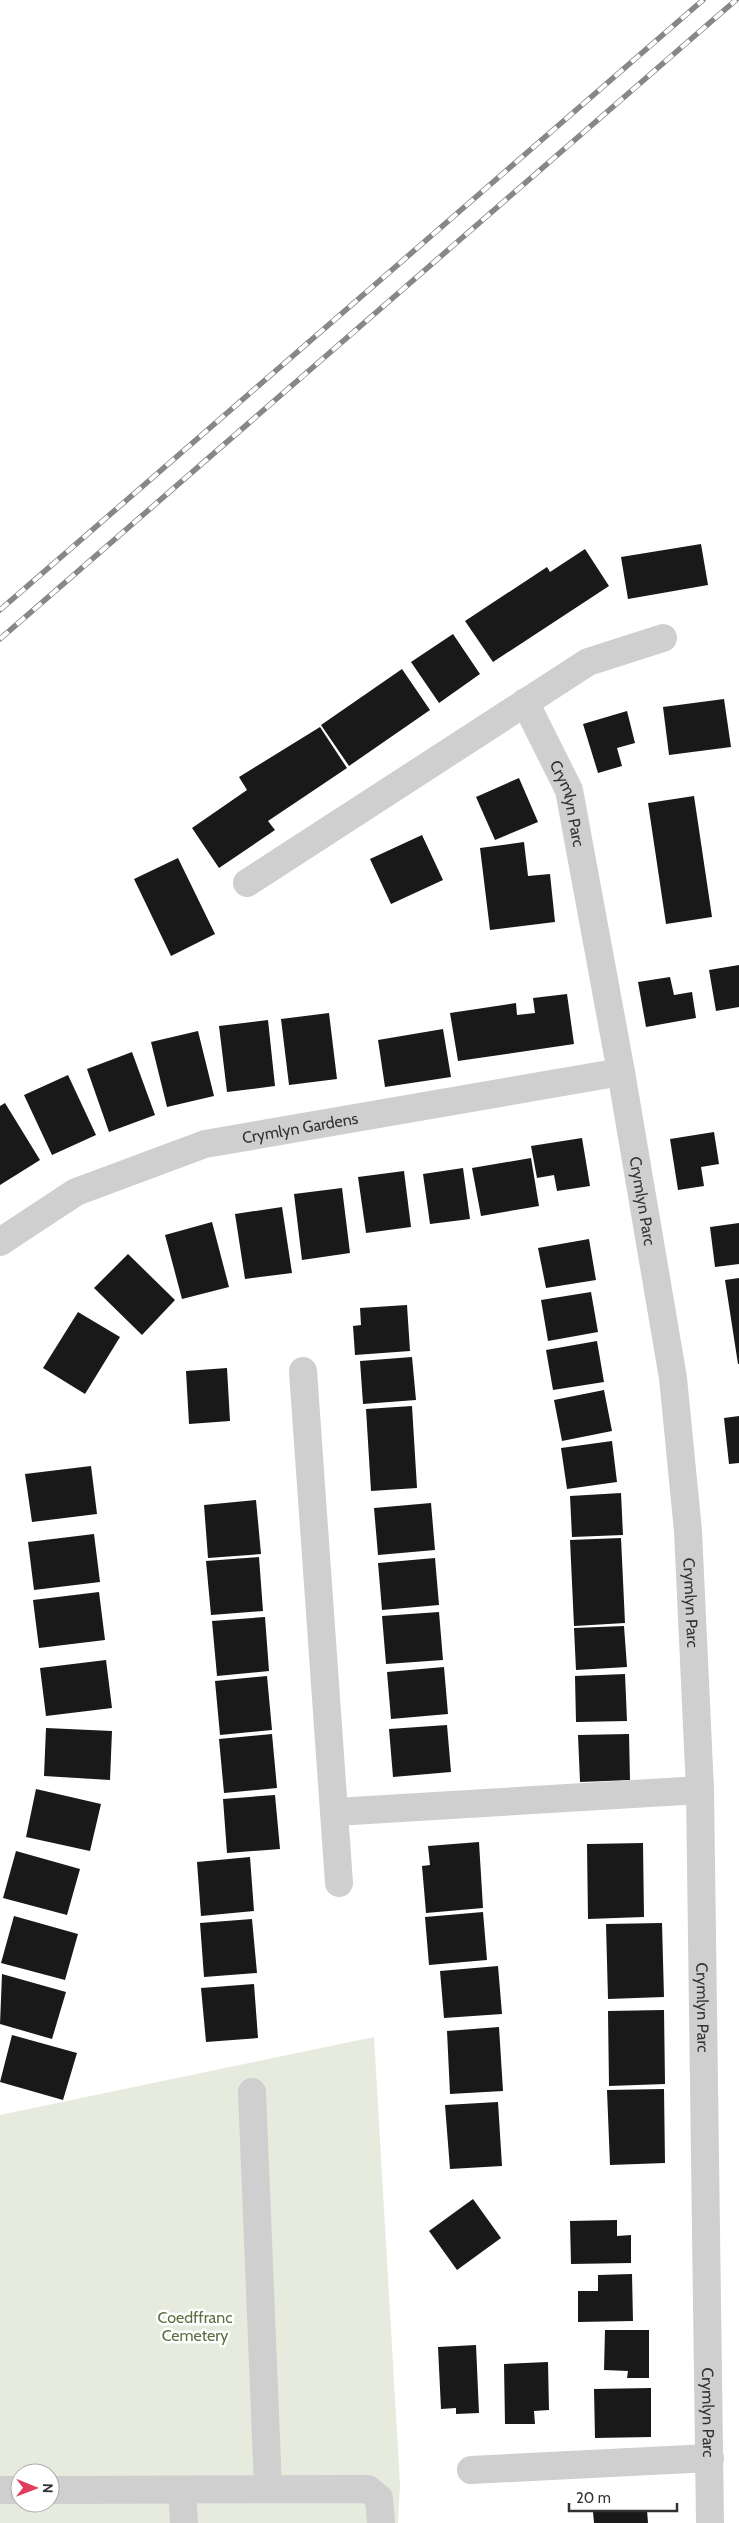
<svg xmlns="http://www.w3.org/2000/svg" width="739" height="2523" font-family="Cabin,sans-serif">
<rect width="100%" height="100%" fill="#fff"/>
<!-- green -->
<path fill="#e7ebde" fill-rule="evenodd" d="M374 2037 400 2484 398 2523H0V2115ZM20 2473H50V2503H20Z"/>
<!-- building -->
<path fill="#191919" d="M701 544 708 585 628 599 621 557Z
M585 549 609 586 493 662 465 621 547 567 550 572Z
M453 634 480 674 439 703 411 662Z
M402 669 430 710 349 766 321 725Z
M724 699 731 747 669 755 663 707Z
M627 711 635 743 617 748 622 766 598 773 583 724Z
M320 727 347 768 268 821 275 830 219 868 192 828 247 790 239 777Z
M519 778 538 822 495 840 476 797Z
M694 796 712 917 666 924 648 803Z
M422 835 443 880 391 904 370 859Z
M524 842 528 876 550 874 555 922 490 930 480 848Z
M178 858 215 934 171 956 134 879Z
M739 965V1007L716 1011 709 970Z
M670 977 674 995 692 992 696 1018 646 1027 638 982Z
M567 994 574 1044 458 1061 450 1013 516 1003 517 1015 535 1013 533 998Z
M329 1013 337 1079 289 1085 281 1019Z
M268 1020 275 1086 227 1092 219 1026Z
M443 1029 451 1077 385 1087 378 1040Z
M198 1031 214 1096 167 1107 151 1042Z
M132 1052 155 1115 109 1132 87 1069Z
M68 1075 96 1135 52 1155 24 1095Z
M5 1103 40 1160 0 1185V1106Z
M714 1132 719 1164 701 1167 704 1186 678 1190 670 1139Z
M582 1138 590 1186 557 1191 554 1175 537 1178 531 1146Z
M531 1158 539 1206 481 1216 472 1168Z
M463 1168 470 1219 430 1224 423 1174Z
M404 1171 411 1227 366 1233 358 1177Z
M342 1188 350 1253 302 1260 294 1194Z
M282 1207 292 1273 245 1279 235 1214Z
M212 1222 229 1287 182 1299 165 1235Z
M739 1223V1264L715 1267 710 1227Z
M589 1239 596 1280 546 1288 538 1248Z
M128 1254 175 1300 142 1335 94 1288Z
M739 1278V1364H738L725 1280Z
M591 1292 598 1332 548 1341 541 1300Z
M407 1305 410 1351 355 1355 353 1326 361 1325 360 1308Z
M78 1312 120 1337 85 1394 43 1368Z
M597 1341 604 1382 553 1390 546 1350Z
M412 1357 416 1400 363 1404 360 1361Z
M227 1368 230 1421 189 1424 186 1371Z
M604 1390 612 1431 562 1441 554 1400Z
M412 1406 417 1488 371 1491 366 1409Z
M739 1416V1463L729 1464 724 1418Z
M612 1441 617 1482 567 1489 561 1448Z
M91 1466 97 1514 32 1522 25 1474Z
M621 1493 623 1535 572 1537 570 1496Z
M256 1500 261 1554 208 1558 204 1505Z
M431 1503 435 1550 378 1555 374 1508Z
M94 1534 100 1582 34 1590 28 1542Z
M621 1538 625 1623 574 1626 570 1540Z
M259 1557 263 1611 211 1615 206 1561Z
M435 1558 439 1605 382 1610 378 1563Z
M99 1592 105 1640 39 1648 33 1600Z
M439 1612 443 1660 386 1664 382 1616Z
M265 1617 269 1671 217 1676 212 1621Z
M624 1626 627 1667 576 1670 574 1628Z
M106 1660 112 1708 46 1716 40 1668Z
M444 1667 448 1714 391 1719 387 1672Z
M625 1674 627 1721 576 1722 575 1676Z
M267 1676 272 1730 220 1735 215 1681Z
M447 1725 451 1772 393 1777 389 1729Z
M46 1728 112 1731 110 1780 44 1776Z
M272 1734 277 1788 224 1793 219 1739Z
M629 1734 630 1780 580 1782 578 1735Z
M36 1789 101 1804 90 1851 26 1837Z
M275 1795 280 1849 227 1853 223 1799Z
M479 1842 483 1908 426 1913 422 1866 430 1865 428 1846Z
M643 1843 644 1917 588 1919 587 1844Z
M16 1851 80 1869 67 1915 3 1898Z
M250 1857 254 1911 201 1916 197 1862Z
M483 1912 487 1960 429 1965 425 1917Z
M14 1916 78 1934 65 1980 1 1963Z
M252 1919 257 1973 204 1977 200 1923Z
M662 1923 664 1997 608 1999 606 1924Z
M498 1966 502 2014 444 2018 440 1971Z
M2 1974 66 1992 52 2039 0 2024Z
M254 1984 258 2038 206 2042 201 1988Z
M664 2010 665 2084 609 2086 608 2011Z
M499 2027 503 2091 450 2094 447 2031Z
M12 2035 77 2053 63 2100 0 2082Z
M664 2089 665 2163 610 2165 607 2090Z
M498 2102 502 2166 450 2169 445 2105Z
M473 2199 501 2238 457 2270 429 2231Z
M617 2220V2236L631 2235V2263L571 2264 570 2221Z
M632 2274 633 2321 578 2322V2291H598V2275Z
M605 2330H649V2378H627L628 2371 604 2370Z
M476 2345 479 2413 456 2414V2408L441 2409 438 2347Z
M548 2362 549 2410 534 2411 535 2424H505L504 2364Z
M651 2388V2437L595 2438 594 2389Z
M647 2510 648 2523H594L593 2512Z"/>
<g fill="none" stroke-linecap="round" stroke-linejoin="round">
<!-- minor -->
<g stroke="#cfcfcf" stroke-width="28">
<path id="s1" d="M525 702 569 790 621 1072 673 1378 688 1531 700 1790 710 2523"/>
<path d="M247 883 588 662 663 638"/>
<path id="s2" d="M0 1242 76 1192 205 1144 621 1072"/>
<path d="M303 1371 339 1883"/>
<path d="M335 1812 700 1790"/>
<path d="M252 2092 268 2488"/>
<path d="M471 2470 710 2458"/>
<path d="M0 2490H20"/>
<path d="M50 2490 368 2489 379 2498 381 2523"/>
<path d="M182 2490 184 2523"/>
</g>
<!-- rail casing -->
<g stroke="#878787" stroke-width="5.5">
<path id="rail" d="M0 610 703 0
M0 639 736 0"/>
</g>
<!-- rail -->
<use href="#rail" stroke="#fff" stroke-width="4" stroke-dasharray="11" stroke-linecap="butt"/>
</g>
<g text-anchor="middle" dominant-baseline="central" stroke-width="5" stroke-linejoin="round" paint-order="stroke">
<!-- street labels -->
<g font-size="16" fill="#323232" stroke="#fff">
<text stroke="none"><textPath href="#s1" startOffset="111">Crymlyn Parc</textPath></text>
<text stroke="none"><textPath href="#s2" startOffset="325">Crymlyn Gardens</textPath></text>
<text stroke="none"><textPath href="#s1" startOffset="516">Crymlyn Parc</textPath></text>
<text stroke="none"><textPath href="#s1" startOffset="921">Crymlyn Parc</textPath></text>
<text stroke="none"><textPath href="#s1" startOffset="1326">Crymlyn Parc</textPath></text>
<text stroke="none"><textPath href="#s1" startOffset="1731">Crymlyn Parc</textPath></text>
</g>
<!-- park labels -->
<g font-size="16" fill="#5b6e3f" stroke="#fff">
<text x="195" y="2317">Coedffranc<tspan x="195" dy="18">Cemetery</tspan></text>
</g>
</g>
<!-- north arrow -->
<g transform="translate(35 2488) rotate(91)"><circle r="24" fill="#ffffff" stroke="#adadad"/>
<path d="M0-4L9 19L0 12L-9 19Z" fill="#e33b5c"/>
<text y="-8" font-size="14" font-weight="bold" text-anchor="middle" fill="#323232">N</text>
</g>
<!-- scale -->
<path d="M569 2503v8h108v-8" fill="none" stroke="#323232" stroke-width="2.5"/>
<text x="576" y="2503" font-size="15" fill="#323232" stroke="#ffffff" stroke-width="4" paint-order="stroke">20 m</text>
</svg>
